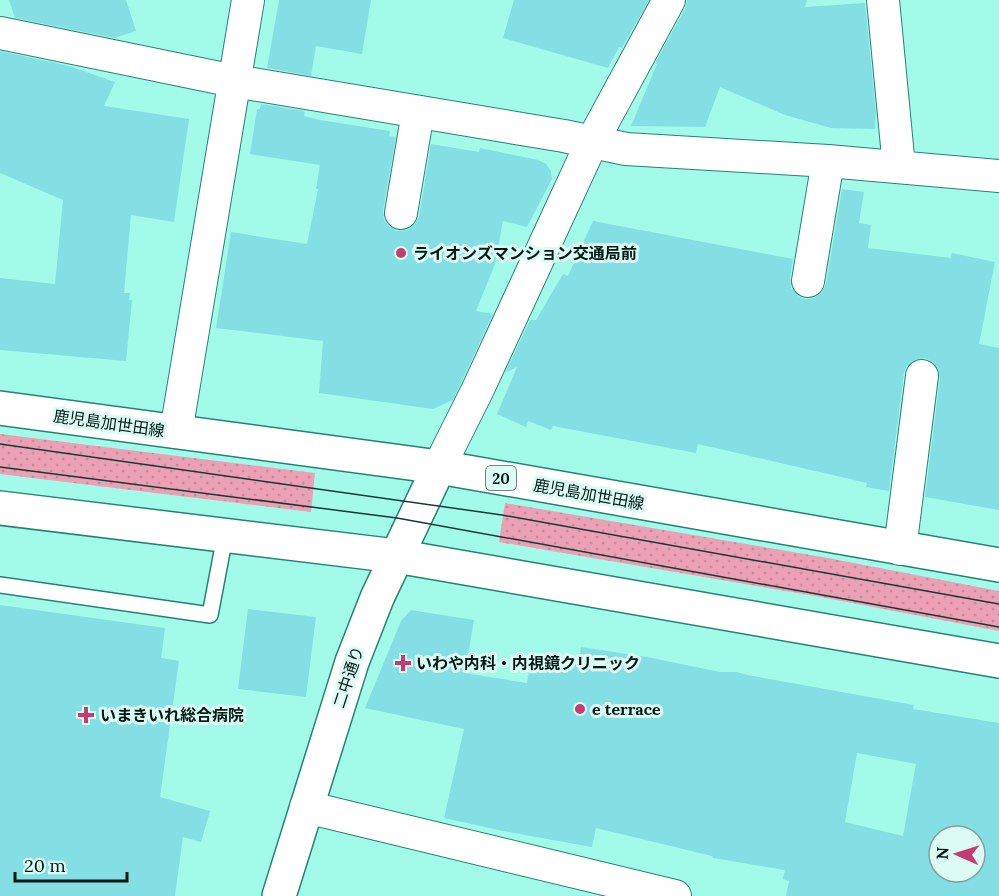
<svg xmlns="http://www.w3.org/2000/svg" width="999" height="896" font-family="Lora,'Noto Sans JP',serif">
<defs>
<pattern id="grass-dots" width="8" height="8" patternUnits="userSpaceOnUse" patternTransform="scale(1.5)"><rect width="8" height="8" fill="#eba0b5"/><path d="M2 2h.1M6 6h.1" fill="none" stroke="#c8899b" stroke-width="1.8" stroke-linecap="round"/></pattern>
</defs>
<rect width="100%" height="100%" fill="#a2fae9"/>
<!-- grass -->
<path fill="url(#grass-dots)" d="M0 434 315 473 311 512 0 474Z
M505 503 828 558 999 591V631L821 597 499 542Z"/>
<!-- building -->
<path fill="#84dfe5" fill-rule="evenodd" d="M9 0H126L136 31 114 38 15 18Z
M279 0H371L362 54 316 46 311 76 267 68Z
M514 0H649L622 48 619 47 608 68 503 38Z
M687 0H807L805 7 865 3 876 113 875 129 831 128 785 115 720 87 705 127 631 126 657 64 655 63 685 9Z
M0 51 69 66 115 82 104 106 189 119 174 222 131 215 124 293H130L129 300H132L126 361 0 350V278L55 284 63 200 0 173Z
M261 104 305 111 304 116 320 120 390 131 389 136 396 137 383 211 384 220 389 226 397 231 408 230 414 225 419 217 431 144 479 152 480 148 538 160 546 164 551 171 552 179 527 227 503 221 495 264 476 311 493 314 453 400 433 409 319 393 323 341 216 328 231 232 307 244 318 189H316L320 165 250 154 257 109H260Z
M842 189 864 192 859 223 871 225 868 248 951 258 952 253 995 262 979 344 999 348V510L925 497 940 378 938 369 933 362 925 358 915 360 907 366 904 373 889 491 866 487 867 483 698 444 696 453 553 426 551 430 528 421 526 427 497 414 517 367 505 373 530 320H536L563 274 568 276 593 221 793 259 790 278 791 288 797 295 804 299 814 298 821 293 826 284Z
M0 605 165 628 161 658 179 661 160 797 210 811 201 842 183 837 175 896H0Z
M248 609 316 617 306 697 238 689Z
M411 610 474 620 465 673 527 683 532 654 579 661 581 647 647 657 720 672H737L747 675 914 705 913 709 999 723V896H786L789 881 783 879 785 870 713 858 712 856 596 828 592 847 503 831 444 818 464 729 365 708 401 621ZM857 753 916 764 903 836 845 822ZM939 836H975V872H939Z"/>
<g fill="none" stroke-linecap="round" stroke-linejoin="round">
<!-- lane casing -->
<g stroke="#248274" stroke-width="18">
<path id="lane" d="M0 585 210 615 225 536"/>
</g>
<!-- street casing -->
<g stroke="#248274" stroke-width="34">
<path id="street" d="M883 0 899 167
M0 33 234 81 564 136 626 149 828 161 999 176
M401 213 418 112
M808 281 828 161
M176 432 248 0
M439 467 478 389 592 142 669 0
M900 549 922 376
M306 807 675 896"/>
</g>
<!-- secondary casing -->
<g stroke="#248274" stroke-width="36">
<path id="secondary" d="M279 896 352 662 377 598 439 467"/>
</g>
<!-- primary casing -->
<g stroke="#248274" stroke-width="36">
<path id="primary" d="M0 408 439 467 999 565
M0 508 396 556 999 661"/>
</g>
<!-- lane -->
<use href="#lane" stroke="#fff" stroke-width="15"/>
<!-- street -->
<use href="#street" stroke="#fff" stroke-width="32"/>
<!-- secondary -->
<use href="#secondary" stroke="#fff" stroke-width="33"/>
<!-- primary -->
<use href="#primary" stroke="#fff" stroke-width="33"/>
<!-- tram -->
<path stroke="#173933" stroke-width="1.5" d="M0 444 502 515 999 604
M0 467 397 518 999 627"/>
</g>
<!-- markers -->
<g fill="#c63b71" stroke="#dbfbf4" stroke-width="2">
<circle cx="401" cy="253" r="6"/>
<path d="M400 654h6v6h6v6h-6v6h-6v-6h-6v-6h6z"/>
<circle cx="580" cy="709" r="6"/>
<path d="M83 706h6v6h6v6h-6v6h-6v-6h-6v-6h6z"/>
</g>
<g text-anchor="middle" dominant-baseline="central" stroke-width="6" stroke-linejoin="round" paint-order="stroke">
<!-- shield labels -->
<rect fill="#dbfbf4" stroke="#425d58" stroke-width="1.5" x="486" y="466" width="30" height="24" rx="4.5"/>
<g font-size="15" font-weight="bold" fill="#001915">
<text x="501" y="478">20</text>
</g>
<!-- poi labels -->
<g font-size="16" font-weight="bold" fill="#001915" stroke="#dbfbf4" text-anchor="start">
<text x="413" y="253">ライオンズマンション交通局前</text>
<text x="416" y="663">いわや内科・内視鏡クリニック</text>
<text x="592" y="709">e terrace</text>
<text x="100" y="715">いまきいれ総合病院</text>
</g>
<!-- street labels -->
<g font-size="16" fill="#001915" stroke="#dbfbf4">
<text transform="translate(109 423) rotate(8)">鹿児島加世田線</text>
<text transform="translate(589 494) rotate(10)">鹿児島加世田線</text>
<text transform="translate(348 677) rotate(-72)">二中通り</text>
</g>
</g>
<!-- north arrow -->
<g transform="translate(957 854) rotate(273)"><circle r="28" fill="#dbfbf4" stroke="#83a19b" stroke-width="1.5"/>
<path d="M0-4.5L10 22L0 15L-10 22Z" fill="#c63b71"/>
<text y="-9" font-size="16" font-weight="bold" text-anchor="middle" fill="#001915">N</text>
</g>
<!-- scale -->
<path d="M15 872v9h112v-9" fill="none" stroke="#001915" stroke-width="3"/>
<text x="24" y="872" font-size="18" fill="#001915" stroke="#dbfbf4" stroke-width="4.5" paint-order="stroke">20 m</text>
</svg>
